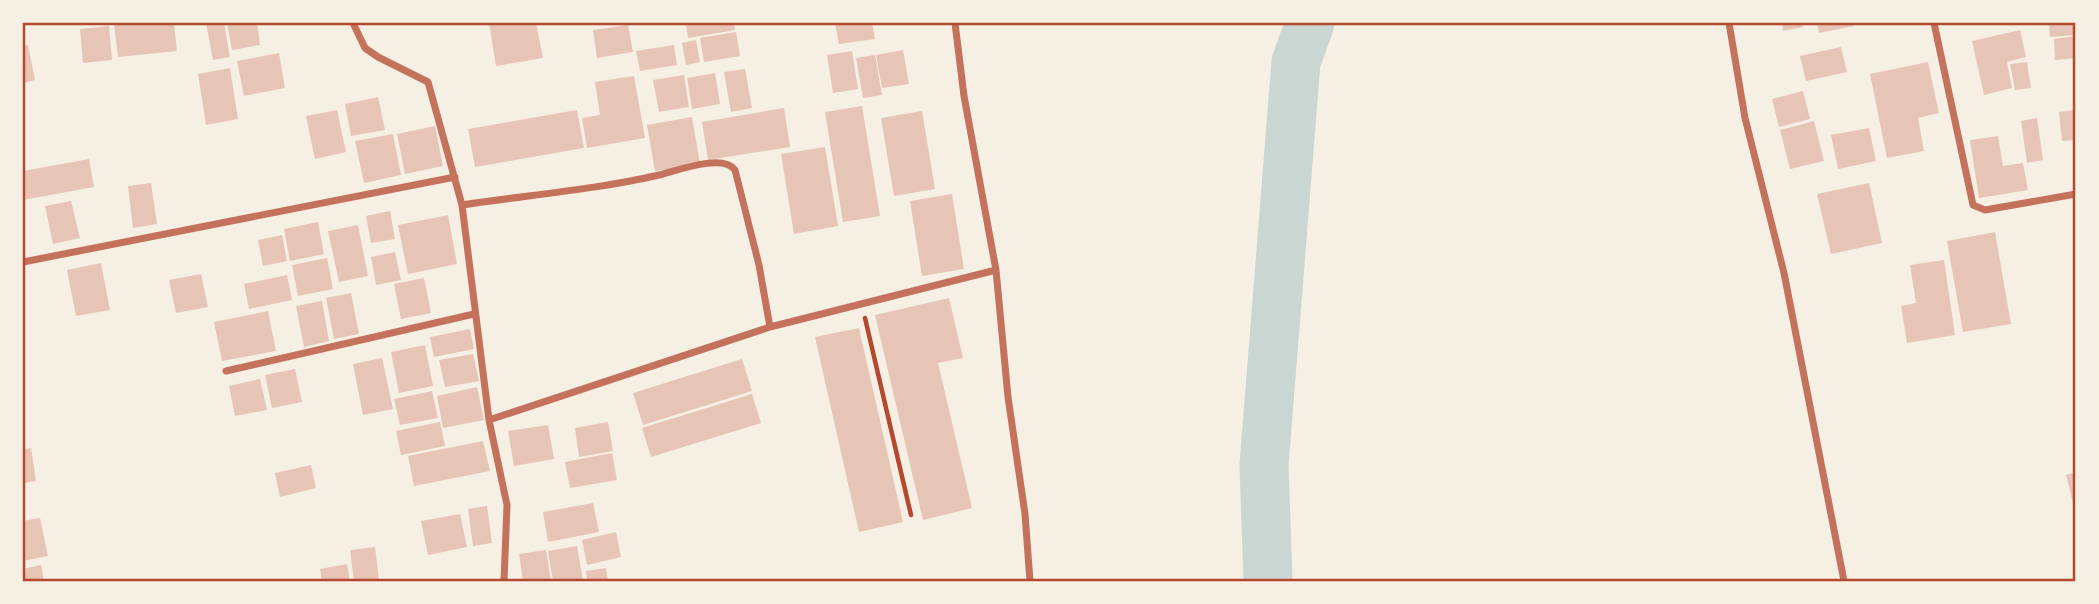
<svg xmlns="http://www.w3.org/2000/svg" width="2099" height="604" font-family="'Sofia Sans Condensed',sans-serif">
<rect width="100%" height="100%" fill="#f6efe4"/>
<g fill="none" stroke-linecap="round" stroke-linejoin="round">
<!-- river -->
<path stroke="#c9d6d2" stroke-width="49" d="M1268 581 1264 465 1296 62 1310 23"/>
</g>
<!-- building -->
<path fill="#e6c5b7" d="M114 23H174L177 51 118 57Z
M206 23H224L230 57 213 60Z
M227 23H257L260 45 232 50Z
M489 23H536L543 58 496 66Z
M686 23H734L735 30 688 38Z
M835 23H872L875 39 839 44Z
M1782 23H1802L1803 27 1783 31Z
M1817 23H1853L1854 26 1819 33Z
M2076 23V35L2050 37 2049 25Z
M628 25 633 52 597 58 593 30Z
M109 26 112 60 83 63 80 29Z
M2020 30 2026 57 2007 62 2012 88 1984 95 1972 41Z
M736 32 740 56 704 62 700 38Z
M2076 36V58L2055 60 2054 39Z
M696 40 700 62 686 65 682 43Z
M28 45 35 80 23 83V46Z
M674 45 677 65 640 71 636 51Z
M1841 47 1847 72 1806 81 1800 56Z
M903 50 909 84 882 88 876 55Z
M852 51 858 89 833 93 827 55Z
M279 53 285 88 244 96 237 61Z
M875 55 882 95 863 98 856 58Z
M1928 62 1939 113 1918 118 1924 151 1887 158 1870 74Z
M2027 62 2031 88 2015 90 2010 64Z
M230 68 238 119 206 125 198 74Z
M745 69 752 108 731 112 724 72Z
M715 73 720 104 692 109 687 78Z
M684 75 689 107 659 112 653 80Z
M634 76 645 138 587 148 582 118 600 115 595 82Z
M1803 91 1810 119 1779 127 1772 99Z
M378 97 385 130 351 136 345 104Z
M862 106 880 216 843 222 825 112Z
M784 108 790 147 708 160 702 122Z
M337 110 346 152 315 159 306 116Z
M577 110 584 148 475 167 468 129Z
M2076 110V140L2062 141 2059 112Z
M922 111 935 189 894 196 881 118Z
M692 117 700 164 655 171 647 125Z
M2037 118 2043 160 2027 163 2021 121Z
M1814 121 1824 161 1790 169 1780 130Z
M435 126 443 166 405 174 397 134Z
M1869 128 1876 161 1838 169 1831 135Z
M393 134 401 175 364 183 355 141Z
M1998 136 2003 166 2023 163 2028 190 1979 198 1970 140Z
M825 147 838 226 794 234 781 154Z
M89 159 94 187 23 200V171Z
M151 183 157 224 133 228 128 186Z
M1869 183 1882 243 1831 254 1817 194Z
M952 194 964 269 922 276 910 201Z
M71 201 80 238 53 244 45 206Z
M390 211 395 239 371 243 366 216Z
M448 215 457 264 408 274 398 225Z
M318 222 324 254 290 261 284 229Z
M358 225 368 276 339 282 328 231Z
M1995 232 2011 324 1963 332 1947 241Z
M282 235 287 261 263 266 258 240Z
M395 252 401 280 376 285 371 257Z
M327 258 333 289 298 296 292 265Z
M1944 260 1955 335 1907 343 1901 306 1916 303 1910 265Z
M101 263 110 310 76 316 67 270Z
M201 274 208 307 176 313 169 280Z
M287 275 292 300 249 309 244 284Z
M424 278 431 313 401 319 394 284Z
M351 293 359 334 334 339 326 298Z
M949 298 963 358 938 363 972 508 923 520 875 315Z
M322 301 329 341 304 347 296 306Z
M268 311 276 351 222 361 214 322Z
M859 328 903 522 859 532 815 337Z
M470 329 474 349 434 357 430 337Z
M425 345 433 386 399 393 391 352Z
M473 354 479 381 445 387 439 360Z
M382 358 393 409 363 415 353 364Z
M742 359 752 391 643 425 633 393Z
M295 369 302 402 272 408 265 375Z
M260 379 267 410 235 416 229 386Z
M477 387 484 420 443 428 437 396Z
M432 391 438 418 400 425 394 399Z
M752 394 761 423 651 457 642 428Z
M440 422 445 446 401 455 396 431Z
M608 422 613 451 579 457 575 428Z
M548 425 554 459 514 466 508 431Z
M483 441 490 471 414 486 408 456Z
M31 448 36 481 23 483V450Z
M612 453 617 480 570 488 565 462Z
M311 465 316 488 280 497 275 473Z
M2076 472V511H2075L2066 475Z
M593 503 599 532 548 542 543 512Z
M487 506 492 543 473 546 468 509Z
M460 514 467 547 428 555 421 521Z
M40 518 48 556 23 561V521Z
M616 532 621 557 587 565 582 540Z
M577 546 583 581H553L548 551Z
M375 547 379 581H354L350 550Z
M546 550 551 581H523L519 554Z
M347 564 350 581H322L320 569Z
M41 565 44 581H23V569Z
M606 568 608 581H587L586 571Z"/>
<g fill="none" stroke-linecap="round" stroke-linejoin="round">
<!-- path -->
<path stroke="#b5482f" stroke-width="4.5" d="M865 318 911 515"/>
<!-- minor -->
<path stroke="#c5725c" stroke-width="7" d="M353 23 365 48 378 57 428 82 462 205 489 420 507 505 504 581
M955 23 964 96 996 270 1008 397 1025 514 1030 581
M1729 23 1745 118 1784 273 1844 581
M1934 23 1973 205 1985 210 2076 194
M462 205C527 195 594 190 659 175 676 171 723 153 735 170L759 265 770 327
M23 262 455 177
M226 371 474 314
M489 420 770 327 996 270"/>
</g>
<!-- border -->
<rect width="2099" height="604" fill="none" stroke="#f6efe4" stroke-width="49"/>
<rect x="24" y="24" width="2050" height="556" fill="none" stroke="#b5482f" stroke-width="2.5"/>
</svg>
